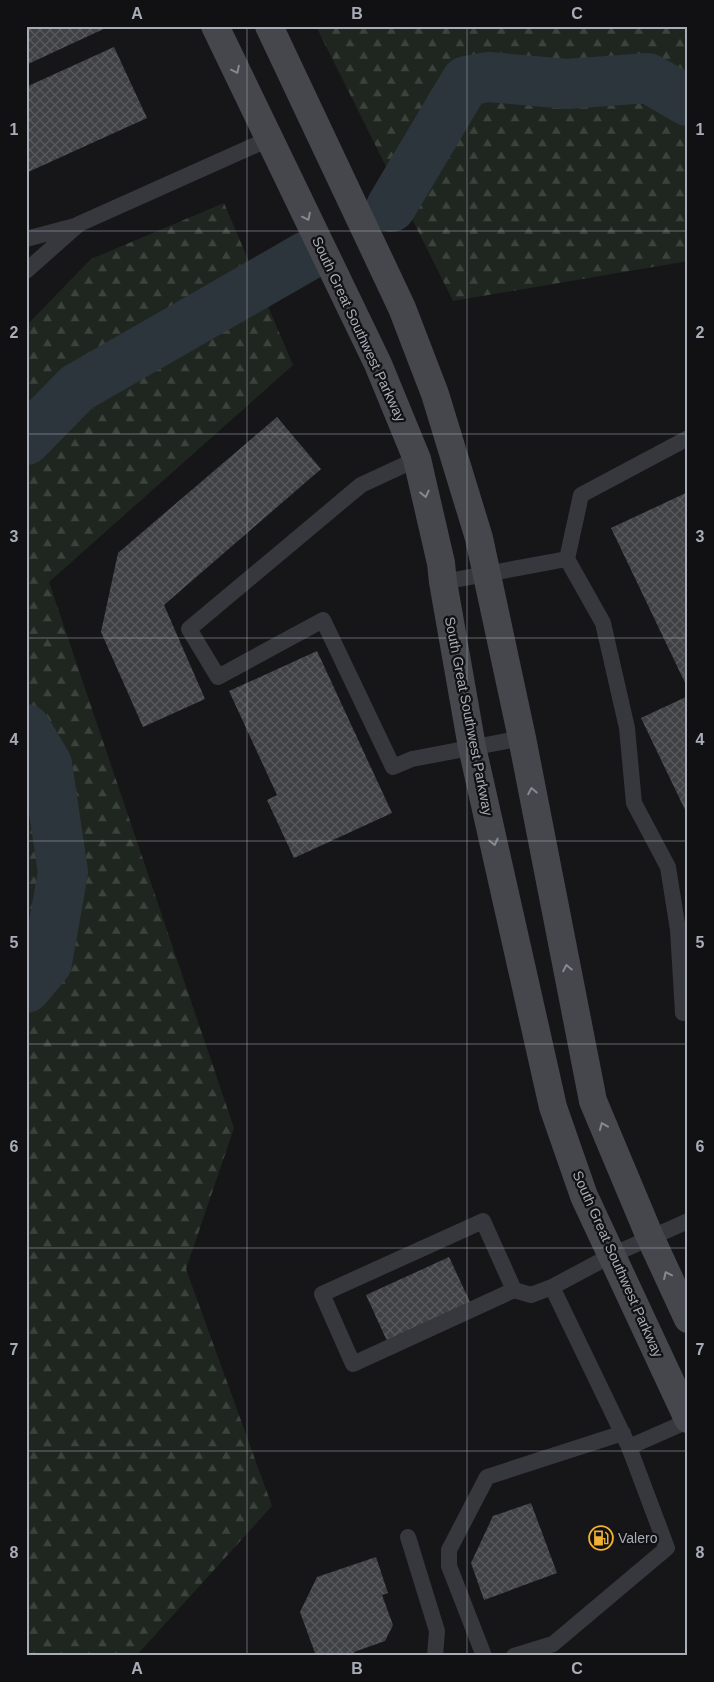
<svg xmlns="http://www.w3.org/2000/svg" width="714" height="1682" font-family="Arial,sans-serif">
<defs>
<pattern id="forest-firs" width="22" height="20" patternUnits="userSpaceOnUse" patternTransform="scale(1.25)"><rect width="22" height="20" fill="#1e261f"/><path d="M5 1l3.5 6h-7zM16 11l3.5 6h-7z" fill="#3c433d"/></pattern>
<pattern id="building-cross-hatch" width="8" height="8" patternUnits="userSpaceOnUse" patternTransform="scale(1.25)"><rect width="8" height="8" fill="#404145"/><path d="M0 0l8 8M0 8l8-8" fill="none" stroke="#595a5e"/></pattern>
</defs>
<rect width="100%" height="100%" fill="#161618"/>
<!-- forest -->
<path fill="url(#forest-firs)" d="M316 26H688V261L453 301Z
M224 203 293 365 49 582 234 1128 186 1269 272 1506 136 1656H26V326L91 259Z"/>
<g fill="none" stroke-linecap="round" stroke-linejoin="round">
<!-- river -->
<path stroke="#2c353c" stroke-width="50" d="M391 207 466 81 488 77 567 84 648 78 688 101
M26 440 77 388 307 256
M26 729 47 764 63 872 47 963 26 988"/>
</g>
<!-- building -->
<path fill="url(#building-cross-hatch)" d="M26 26H110L26 65Z
M114 47 147 118 26 173V87Z
M277 417 321 469 164 605 205 699 143 727 101 632 118 553Z
M688 492V689L611 528Z
M317 651 392 813 294 858 267 800 277 795 229 691Z
M688 696V816L641 718Z
M449 1257 470 1302 387 1341 366 1295Z
M531 1503 557 1573 484 1600 471 1563 493 1516Z
M376 1557 388 1593 382 1595 393 1625 385 1641 354 1652 355 1655 353 1656H316L300 1612 317 1577Z"/>
<g fill="none" stroke-linecap="round" stroke-linejoin="round">
<!-- lane -->
<path stroke="#37383d" stroke-width="16" d="M26 239 75 226
M26 271 79 224 269 139
M417 459 361 485 189 629 218 677 323 620 393 767 412 759 522 738
M567 559 603 623 627 728 634 803 668 867 678 930 683 1013
M443 582 567 559 581 495 688 438
M552 1287 629 1447 688 1421
M514 1290 483 1221 322 1294 353 1364 514 1290 531 1295 552 1287 612 1255 688 1221
M408 1537 437 1631 435 1656
M484 1656 449 1566V1550L487 1477 623 1433
M514 1656 553 1644 667 1548 629 1447"/>
<!-- secondary -->
<path stroke="#45474d" stroke-width="28" d="M215 26 378 364 417 459 441 563 443 582 472 747 553 1107 584 1196 688 1419
M269 26 402 308 435 394 479 538 522 738 593 1101 650 1237 688 1319"/>
</g>
<!-- one-way arrows -->
<defs><path id="oneway-chevron" d="M-2-3.5L2.5 0L-2 3.5" fill="none" stroke-width="1.6" stroke-linecap="round" stroke-linejoin="round" transform="scale(1.25)"/></defs>
<g stroke="#858993">
<use href="#oneway-chevron" transform="translate(236 70) rotate(64)"/>
<use href="#oneway-chevron" transform="translate(307 217) rotate(64)"/>
<use href="#oneway-chevron" transform="translate(425 494) rotate(77)"/>
<use href="#oneway-chevron" transform="translate(532 791) rotate(-101)"/>
<use href="#oneway-chevron" transform="translate(494 842) rotate(77)"/>
<use href="#oneway-chevron" transform="translate(567 968) rotate(-101)"/>
<use href="#oneway-chevron" transform="translate(603 1126) rotate(-113)"/>
<use href="#oneway-chevron" transform="translate(667 1275) rotate(-115)"/>
</g>
<!-- grid -->
<path fill="none" stroke="#a8adb8" stroke-width="1" stroke-opacity="0.55" d="M247 26V1656M467 26V1656M26 231H688M26 434H688M26 638H688M26 841H688M26 1044H688M26 1248H688M26 1451H688"/>
<!-- icons -->
<defs>
<g id="fuel-ring" transform="scale(1.25)"><circle r="9.5" fill="#111113" stroke="#f2b134" stroke-width="1.5"/><path d="M-5.5-6h7V0h2V4h1.3V-2.5L3-4.5l.8-.8L6-3V5H2.5V1h-1V6h-7ZM-4.2-4.7v3.2H.2V-4.7Z" fill="#f2b134"/></g>
</defs>
<g fill-rule="evenodd">
<use href="#fuel-ring" x="601" y="1538"/>
</g>
<g text-anchor="middle" dominant-baseline="central" stroke-width="4.5" stroke-linejoin="round" paint-order="stroke">
<!-- street labels -->
<g font-size="14" fill="#a8adb8" stroke="#111113">
<text transform="translate(359 329) rotate(65)">South Great Southwest Parkway</text>
<text transform="translate(469 716) rotate(79)">South Great Southwest Parkway</text>
<text transform="translate(618 1264) rotate(66)">South Great Southwest Parkway</text>
</g>
<!-- poi labels -->
<g font-size="14" fill="#a8adb8" stroke="#111113" text-anchor="start">
<text x="618" y="1538">Valero</text>
</g>
</g>
<!-- border -->
<rect width="714" height="1682" fill="none" stroke="#111113" stroke-width="55"/>
<rect x="28" y="28" width="658" height="1626" fill="none" stroke="#a8adb8" stroke-width="2"/>
<g font-size="16" text-anchor="middle" font-weight="bold" fill="#a8adb8">
<text x="137" y="19">A</text>
<text x="357" y="19">B</text>
<text x="577" y="19">C</text>
<text x="14" y="135">1</text>
<text x="700" y="135">1</text>
<text x="14" y="338">2</text>
<text x="700" y="338">2</text>
<text x="14" y="542">3</text>
<text x="700" y="542">3</text>
<text x="14" y="745">4</text>
<text x="700" y="745">4</text>
<text x="14" y="948">5</text>
<text x="700" y="948">5</text>
<text x="14" y="1152">6</text>
<text x="700" y="1152">6</text>
<text x="14" y="1355">7</text>
<text x="700" y="1355">7</text>
<text x="14" y="1558">8</text>
<text x="700" y="1558">8</text>
<text x="137" y="1674">A</text>
<text x="357" y="1674">B</text>
<text x="577" y="1674">C</text>
</g>
</svg>
